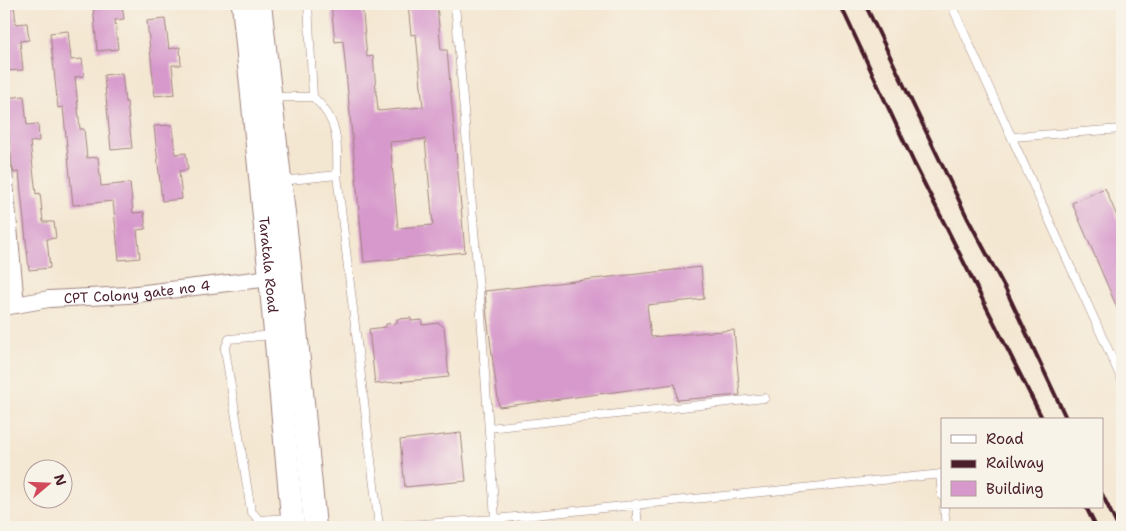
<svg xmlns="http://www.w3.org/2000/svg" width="1126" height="531" font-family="'Shantell Sans',sans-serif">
<rect width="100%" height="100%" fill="#f7f3e8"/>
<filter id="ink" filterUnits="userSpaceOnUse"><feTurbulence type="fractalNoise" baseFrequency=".02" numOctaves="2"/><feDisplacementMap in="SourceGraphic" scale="10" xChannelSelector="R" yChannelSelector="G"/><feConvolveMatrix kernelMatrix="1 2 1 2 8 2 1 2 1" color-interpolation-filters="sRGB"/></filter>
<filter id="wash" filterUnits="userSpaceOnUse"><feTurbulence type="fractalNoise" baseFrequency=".0096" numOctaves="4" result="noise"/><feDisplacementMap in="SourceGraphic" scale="20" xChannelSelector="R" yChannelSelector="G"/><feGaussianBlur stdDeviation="1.12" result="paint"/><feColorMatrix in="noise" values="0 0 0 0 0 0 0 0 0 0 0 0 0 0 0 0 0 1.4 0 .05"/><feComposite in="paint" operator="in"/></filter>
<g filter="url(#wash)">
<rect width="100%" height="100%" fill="#f4e7d2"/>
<g id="blocks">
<!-- building -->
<path fill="#d799cc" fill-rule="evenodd" d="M4 4H14L16 24 27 23 29 40 20 41 23 70 4 71Z
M93 4H122L124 19 115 20 118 49 97 51Z
M331 4H362L367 57 373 56 378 111 423 107 416 34 411 35 408 4H437L441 50H447L465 252 364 262 343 41 335 42ZM425 139 433 225 398 228 390 142Z
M165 19 169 49 180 47 181 65H172L175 94 155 96 147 21Z
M68 31 71 60 82 59 84 76 75 77 80 129H84L87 158 98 157 101 186 130 183 133 213 144 212 146 229 137 230 140 258 119 260 113 201 73 205 63 107 58 108 50 33Z
M122 73 125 102H127L132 148 111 150 104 75Z
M24 96 27 125 38 124 39 141 30 142 36 194 40 193 43 222H54L56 238 47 239 50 268 29 270 19 172 14 173 12 165 5 98Z
M172 125 175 154 186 153 188 170 179 171 182 199 162 201 154 126Z
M1105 188 1122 228V319L1072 203Z
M701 267 704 299 647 305 651 337 734 330 740 395 677 400 675 384 499 407 487 317 485 291Z
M411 318V321L422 320V325L439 323 444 327 449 377 375 384 369 329 386 327V324L397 323V319Z
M461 433 466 481 405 487 400 440Z"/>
</g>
</g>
<g filter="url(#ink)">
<use href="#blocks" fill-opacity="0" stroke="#9f837e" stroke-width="1"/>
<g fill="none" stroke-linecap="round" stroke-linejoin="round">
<!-- lane casing -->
<g stroke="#9f837e" stroke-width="9">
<path id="lane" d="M308 4 313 97C339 120 338 143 337 175L379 527
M455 4 480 301 495 519
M951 4 1122 380
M273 97H313
M1012 137 1122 129
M281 181 337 175
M273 335 229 339 225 349 251 511 259 520 289 518
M489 428 765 398
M940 474 942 496
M636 504 638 527
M944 507 946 527
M378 527 495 519 942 474"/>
</g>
<!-- street casing -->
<g stroke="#9f837e" stroke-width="18">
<g id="street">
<path d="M4 171 16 305"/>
<path id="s1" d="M4 307 49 299 128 295 270 278"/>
</g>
</g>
<!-- secondary casing -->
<g stroke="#9f837e" stroke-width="24">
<g id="secondary">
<path id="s2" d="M243 4 270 278 293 527"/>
<path d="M260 4 289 257 315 527"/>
</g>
</g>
<!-- lane -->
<use href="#lane" stroke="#fff" stroke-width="8"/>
<!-- street -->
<use href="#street" stroke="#fff" stroke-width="16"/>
<!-- secondary -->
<use href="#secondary" stroke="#fff" stroke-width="22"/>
<!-- rail -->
<path stroke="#4a1f2b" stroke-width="4" d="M840 4 914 163 1043 420
M865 4 967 217 1006 290 1067 420
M1102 494 1118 527
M1086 507 1096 527"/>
</g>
</g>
<g text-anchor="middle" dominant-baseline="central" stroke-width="4.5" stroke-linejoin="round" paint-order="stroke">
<!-- street labels -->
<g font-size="14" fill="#4a1f2b" stroke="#f7f3e8">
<text stroke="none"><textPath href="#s2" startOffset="262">Taratala Road</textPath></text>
<text stroke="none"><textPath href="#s1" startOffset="134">CPT Colony gate no 4</textPath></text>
</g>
</g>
<!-- margin -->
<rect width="1126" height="531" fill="none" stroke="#f7f3e8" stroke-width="20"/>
<!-- legend -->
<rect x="941" y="418" width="162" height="90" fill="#f7f3e8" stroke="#b29e9c"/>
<rect x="951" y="435" width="25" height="8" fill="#ffffff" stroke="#b29e9c"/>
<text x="986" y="444" font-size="15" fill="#4a1f2b">Road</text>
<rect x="951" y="460" width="25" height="8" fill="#4a1f2b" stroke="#b29e9c"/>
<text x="986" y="468" font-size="15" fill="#4a1f2b">Railway</text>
<rect x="951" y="481" width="25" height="15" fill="#d799cc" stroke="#b29e9c"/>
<text x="986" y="494" font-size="15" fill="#4a1f2b">Building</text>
<!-- north arrow -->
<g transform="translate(48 484) rotate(71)"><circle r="24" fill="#f7f3e8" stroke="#b29e9c"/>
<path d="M0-4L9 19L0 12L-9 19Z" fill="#d1495b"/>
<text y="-8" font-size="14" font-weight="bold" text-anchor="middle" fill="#4a1f2b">N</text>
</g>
</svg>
